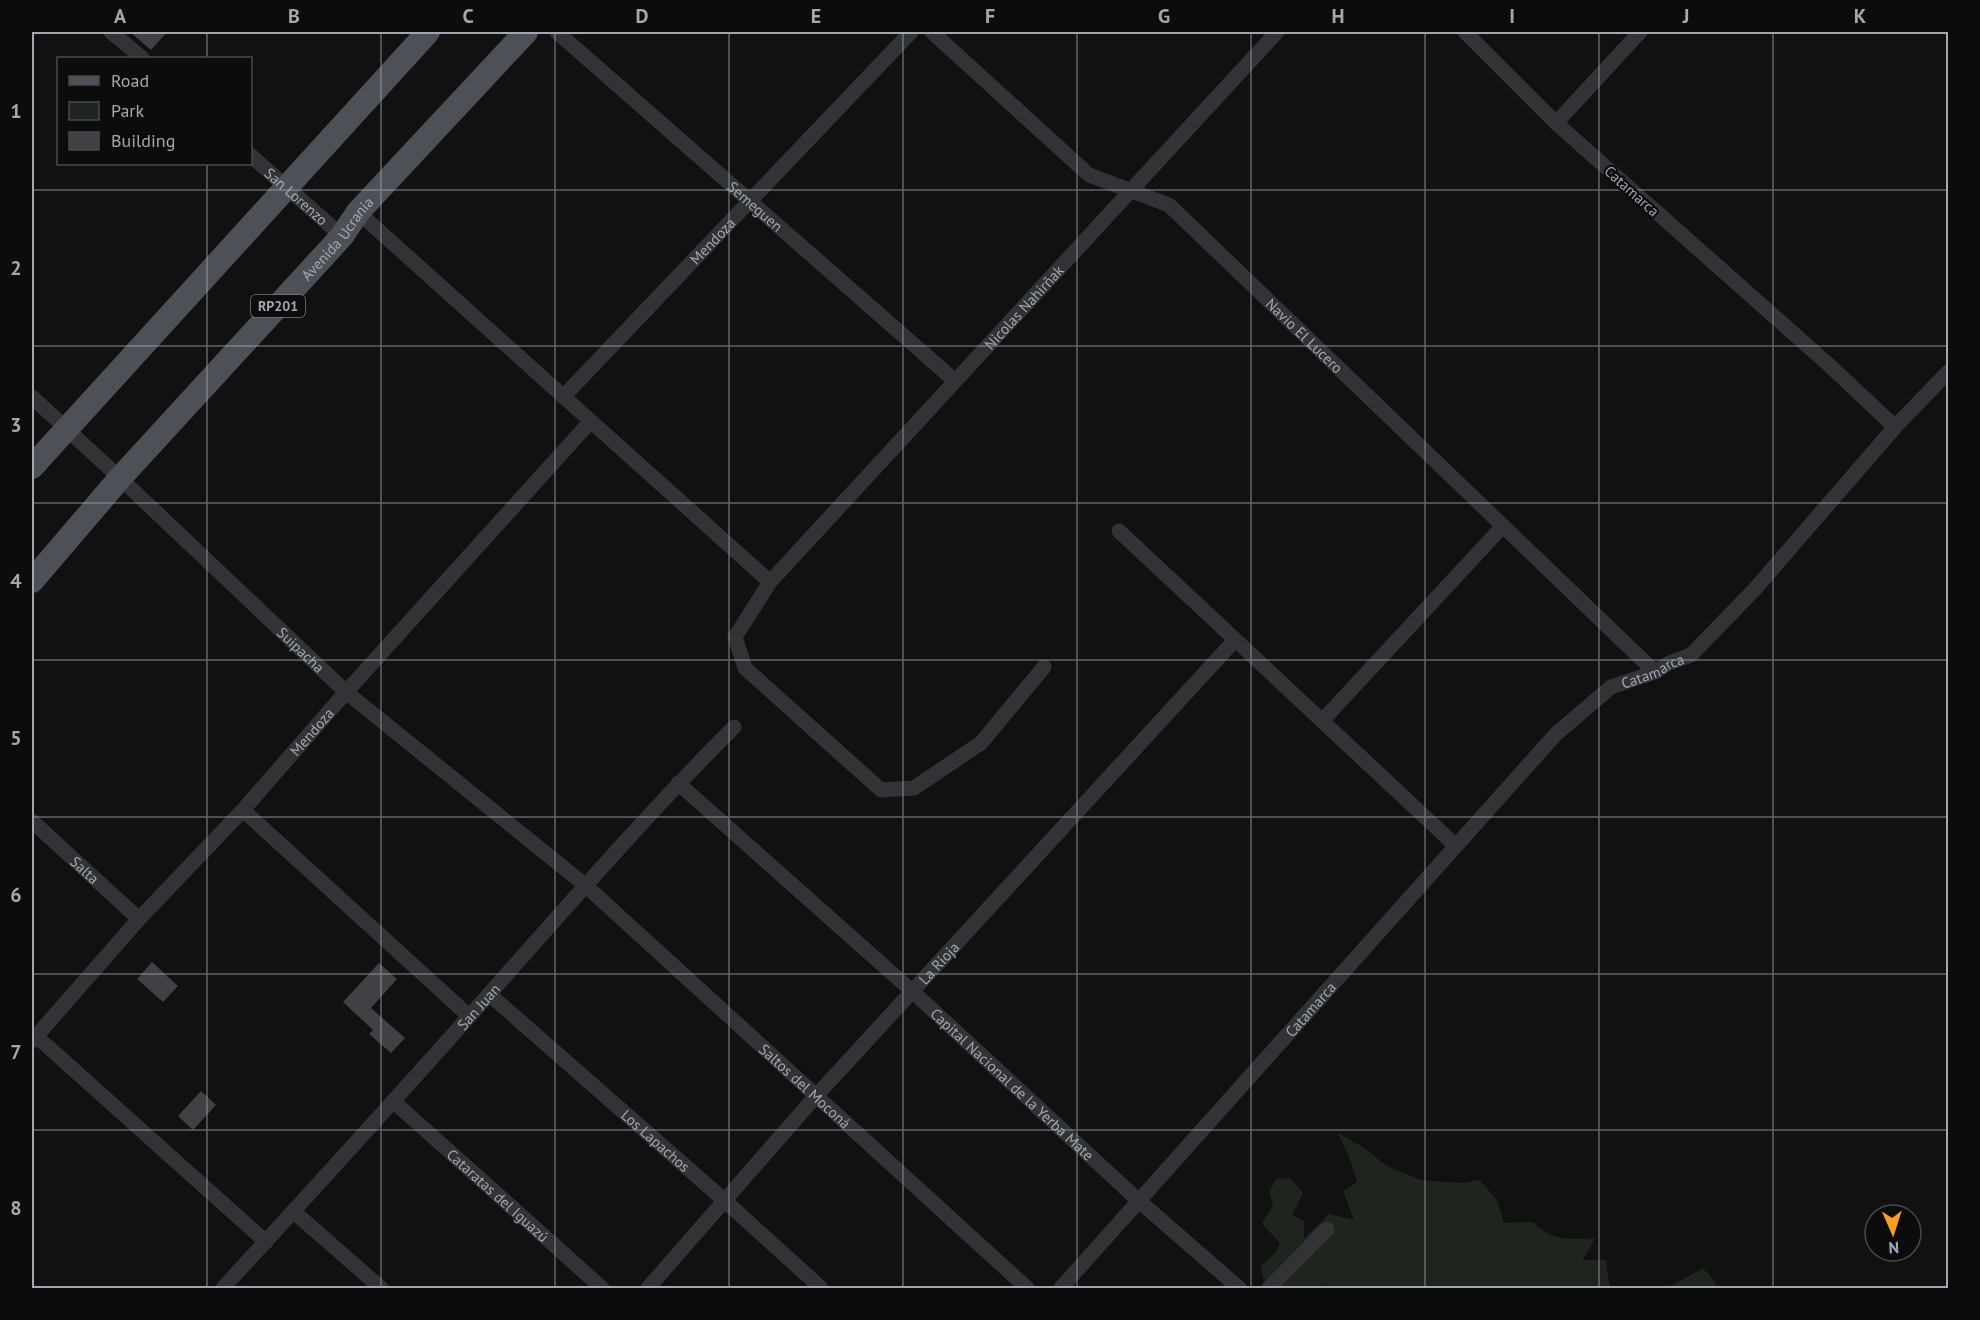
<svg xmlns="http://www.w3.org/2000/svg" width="1980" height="1320" font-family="'PT Sans',sans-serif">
<rect width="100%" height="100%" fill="#111112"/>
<!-- green -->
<path fill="#1d251d" d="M1337 1132 1364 1148 1387 1166 1421 1180 1460 1183 1480 1180 1497 1200 1504 1223 1533 1222C1550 1241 1572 1240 1595 1238L1583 1260H1606L1610 1288H1330L1325 1285 1308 1288H1270L1263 1278 1261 1266 1275 1253 1280 1243 1262 1224 1273 1205 1269 1192 1276 1179 1290 1178 1303 1193 1292 1215 1304 1221V1239L1329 1214 1354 1220 1343 1191 1357 1182 1349 1156Z
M1703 1268 1716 1283 1715 1288H1670L1671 1286Z"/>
<!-- building -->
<path fill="#404145" d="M130 32H167L151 50Z
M152 962 178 986 163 1002 137 979Z
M379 963 397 979 371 1008 405 1038 391 1053 369 1034 373 1030 343 1002Z
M201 1091 216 1105 193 1130 178 1116Z"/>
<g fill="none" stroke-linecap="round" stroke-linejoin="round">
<!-- minor -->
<g stroke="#323337" stroke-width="15">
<path d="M111 32 142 58"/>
<path id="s1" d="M557 32 954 380"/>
<path id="s2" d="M932 32 1089 175 1169 205 1655 672"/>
<path d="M1556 123 1640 32"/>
<path id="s3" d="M250 155 342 236"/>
<path d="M358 212 770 582"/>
<path id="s4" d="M32 397 120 478 346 692 585 885 1027 1288"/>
<path id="s5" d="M563 397 911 32"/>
<path d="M1895 427 1948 372"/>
<path d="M1119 531 1456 846"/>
<path id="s6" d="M1044 667 981 743 914 788 881 790 745 668 735 637 770 582 1277 32"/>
<path d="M1322 721 1503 526"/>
<path id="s7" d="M678 783 912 991 1139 1201 1239 1288"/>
<path d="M243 810 469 1016"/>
<path id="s8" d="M32 821 139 919"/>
<path id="s9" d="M489 994 724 1200 821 1288"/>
<path d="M36 1036 266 1242"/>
<path id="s10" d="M32 1041 139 919 243 810 346 692 590 422"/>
<path id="s11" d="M393 1101 602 1288"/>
<path d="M293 1211 381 1288"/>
<path id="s12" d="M223 1288C313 1190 403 1091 491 992 571 902 649 812 734 727"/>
<path id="s13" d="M648 1288 816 1096 1235 640"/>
<path id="s14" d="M1061 1288 1556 734 1611 687 1655 672 1669 663 1691 655 1755 589 1895 427 1828 364 1556 123 1465 32"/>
<path d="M1269 1288 1327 1229"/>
</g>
<!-- primary -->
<g stroke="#4d5057" stroke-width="24">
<path d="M32 467 428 32"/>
<path id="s15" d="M32 581 120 478 342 236 358 212 526 32"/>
</g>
</g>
<!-- grid -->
<path fill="none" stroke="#a1a8b4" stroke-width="1.5" stroke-opacity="0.55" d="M207 32V58M381 32V1288M555 32V1288M729 32V1288M903 32V1288M1077 32V1288M1251 32V1288M1425 32V1288M1599 32V1288M1773 32V1288M207 164V1288M32 190H1948M32 346H1948M32 503H1948M32 660H1948M32 817H1948M32 974H1948M32 1130H1948"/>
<g text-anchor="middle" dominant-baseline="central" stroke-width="4.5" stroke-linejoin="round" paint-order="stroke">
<!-- shield labels -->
<rect fill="#0c0c0d" stroke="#747982" stroke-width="1.5" x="251" y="295" width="54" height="22" rx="4.5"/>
<g font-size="14" font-weight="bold" fill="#a1a8b4">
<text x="278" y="306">RP201</text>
</g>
<!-- street labels -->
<g font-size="15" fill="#a1a8b4" stroke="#0c0c0d">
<text transform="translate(1632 191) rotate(42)">Catamarca</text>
<text stroke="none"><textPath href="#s3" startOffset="62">San Lorenzo</textPath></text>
<text stroke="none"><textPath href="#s1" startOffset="264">Semeguen</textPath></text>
<text stroke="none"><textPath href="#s15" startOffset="459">Avenida Ucrania</textPath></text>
<text stroke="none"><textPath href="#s5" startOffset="216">Mendoza</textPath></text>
<text stroke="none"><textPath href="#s6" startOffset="867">Nicolas Nahirñak</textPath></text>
<text stroke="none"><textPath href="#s2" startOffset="486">Navio El Lucero</textPath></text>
<text stroke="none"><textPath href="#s4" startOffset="369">Suipacha</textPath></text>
<text stroke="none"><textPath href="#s14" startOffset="860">Catamarca</textPath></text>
<text stroke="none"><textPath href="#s10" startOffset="417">Mendoza</textPath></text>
<text stroke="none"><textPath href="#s8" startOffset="72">Salta</textPath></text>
<text stroke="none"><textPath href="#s13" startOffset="436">La Rioja</textPath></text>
<text stroke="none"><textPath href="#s12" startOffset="380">San Juan</textPath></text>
<text stroke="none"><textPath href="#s14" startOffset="374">Catamarca</textPath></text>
<text stroke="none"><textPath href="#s7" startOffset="450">Capital Nacional de la Yerba Mate</textPath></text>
<text stroke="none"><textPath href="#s4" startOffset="1036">Saltos del Moconá</textPath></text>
<text stroke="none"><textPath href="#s9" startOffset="222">Los Lapachos</textPath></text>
<text stroke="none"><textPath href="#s11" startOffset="141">Cataratas del Iguazú</textPath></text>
</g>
</g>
<!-- border -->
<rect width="1980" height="1320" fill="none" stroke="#0c0c0d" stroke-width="66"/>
<!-- legend -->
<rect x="57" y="57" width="195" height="108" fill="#0c0c0d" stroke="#484a50" stroke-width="1.5"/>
<rect x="69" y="76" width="30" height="9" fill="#4d5057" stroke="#484a50" stroke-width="1.5"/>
<text x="111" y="87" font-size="18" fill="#a1a8b4">Road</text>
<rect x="69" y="102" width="30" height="18" fill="#1d251d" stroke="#484a50" stroke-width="1.5"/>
<text x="111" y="117" font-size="18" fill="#a1a8b4">Park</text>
<rect x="69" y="132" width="30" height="18" fill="#404145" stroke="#484a50" stroke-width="1.5"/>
<text x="111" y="147" font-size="18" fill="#a1a8b4">Building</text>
<!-- north arrow -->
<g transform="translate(1893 1233) rotate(177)"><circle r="28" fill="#0c0c0d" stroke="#484a50" stroke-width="1.5"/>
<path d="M0-4.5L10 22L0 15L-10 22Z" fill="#fb9f20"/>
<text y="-9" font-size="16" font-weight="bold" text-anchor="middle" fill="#a1a8b4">N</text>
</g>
<rect x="33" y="33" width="1914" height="1254" fill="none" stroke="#a1a8b4" stroke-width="2"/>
<g font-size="20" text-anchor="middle" font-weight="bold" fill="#a1a8b4">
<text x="120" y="23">A</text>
<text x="294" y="23">B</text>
<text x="468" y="23">C</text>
<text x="642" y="23">D</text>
<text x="816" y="23">E</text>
<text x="990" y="23">F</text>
<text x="1164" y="23">G</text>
<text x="1338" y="23">H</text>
<text x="1512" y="23">I</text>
<text x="1686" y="23">J</text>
<text x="1860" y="23">K</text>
<text x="16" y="118">1</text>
<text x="16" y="275">2</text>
<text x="16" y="432">3</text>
<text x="16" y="588">4</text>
<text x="16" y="745">5</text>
<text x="16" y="902">6</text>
<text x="16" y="1059">7</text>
<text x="16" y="1215">8</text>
</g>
</svg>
